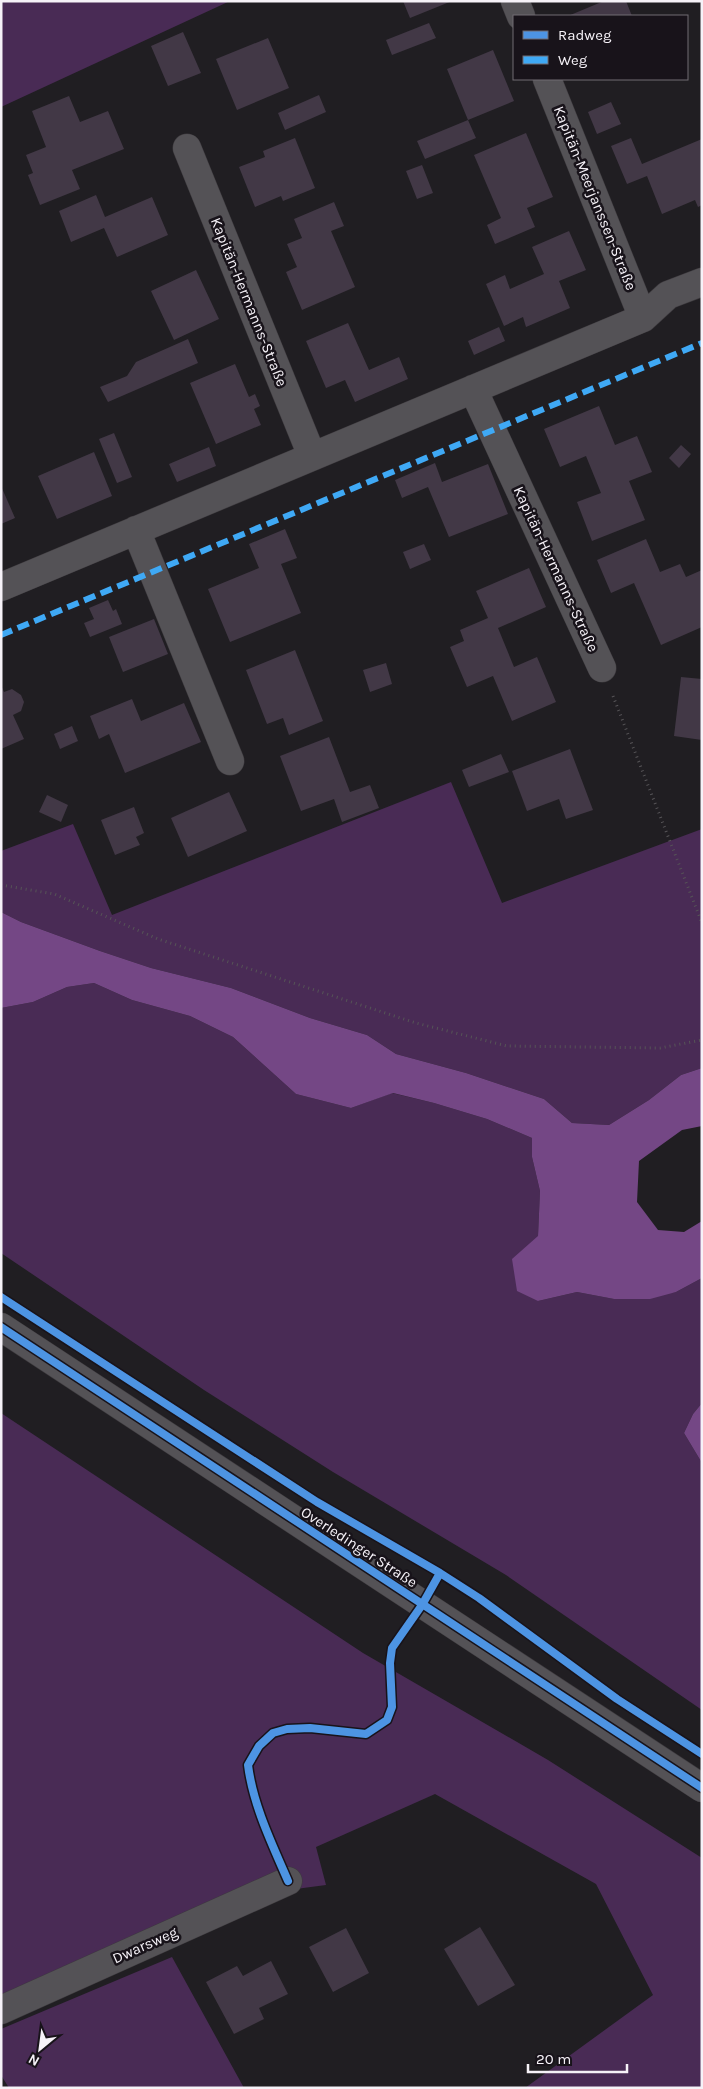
<svg xmlns="http://www.w3.org/2000/svg" width="703" height="2089" font-family="Karla,sans-serif">
<rect width="100%" height="100%" fill="#201e22"/>
<!-- green -->
<path fill="#492b55" d="M1 1H230L1 107Z
M451 782 502 903 702 829V1068L681 1075 649 1100 609 1125 572 1123 544 1099 466 1073 396 1054 367 1035 310 1018 231 988 151 968 100 951 21 922 1 912V851L73 824 112 915Z
M94 983 132 1000 190 1016 233 1037 296 1094 351 1108 392 1093 434 1103 487 1119 532 1138V1157L540 1191 538 1236V1301L577 1292 614 1299 676 1292 702 1278V1403L693 1414 684 1433 702 1463V1710L506 1575 333 1472 204 1390 1 1253V1008L33 1002 67 987Z
M1 1413 363 1653 548 1760 702 1858V2088H525L653 1995 596 1884 435 1794 316 1847 326 1885 235 1897 1 1998Z
M172 1957 244 2088H9L1 2075V2029Z"/>
<!-- water -->
<path fill="#744785" d="M1 912 21 922 100 951 151 968 231 988 310 1018 367 1035 396 1054 466 1073 544 1099 572 1123 609 1125 649 1100 681 1075 702 1068V1126L682 1130 639 1161 637 1202 658 1230 684 1232 702 1221V1278L676 1292 650 1299H614L577 1292 538 1301 517 1291 512 1259 538 1236 540 1191 532 1157V1138L487 1119 434 1103 393 1093 351 1108 296 1094 233 1037 190 1016 132 1000 94 983 67 987 33 1002 1 1008Z
M702 1403V1463L684 1433 693 1414Z"/>
<!-- building -->
<path fill="#423846" d="M403 1H452L410 18Z
M604 1H626L632 16H568Z
M429 23 436 38 392 55 386 40Z
M183 32 201 73 168 86 151 46Z
M268 38 289 88 237 110 216 59Z
M493 50 514 101 468 120 447 69Z
M319 95 326 112 285 130 278 113Z
M69 96 80 122 108 111 124 149 72 170 80 189 40 205 28 175 33 173 26 155 46 147 32 111Z
M611 102 621 124 597 134 588 112Z
M468 120 476 138 425 159 417 141Z
M526 133 553 197 527 208 535 227 495 244 487 225 501 218 474 155Z
M295 138 315 188 283 201 281 196 255 207 239 167 265 157 263 151Z
M631 138 642 164 702 139V205L698 207 695 200 662 214 647 176 627 184 611 146Z
M422 165 433 193 417 199 406 171Z
M96 195 105 217 152 197 168 235 117 257 104 228 71 242 59 211Z
M334 202 344 226 331 231 355 287 302 310 286 272 297 267 287 244 302 238 294 219Z
M569 231 586 270 559 281 570 308 526 327 523 317 504 326 486 284 505 275 510 289 544 274 532 247Z
M196 270 219 319 174 340 151 291Z
M348 323 369 370 399 357 408 379 355 402 345 380 326 388 306 341Z
M499 327 505 341 474 355 468 341Z
M188 339 198 363 108 402 100 387 127 376 136 362Z
M235 364 249 397 255 394 260 406 254 409 261 425 216 444 190 383Z
M599 406 615 445 637 436 652 472 629 481 645 520 592 541 577 502 601 493 586 456 560 467 544 429Z
M114 433 132 477 117 483 99 439Z
M681 445 691 454 679 468 669 458Z
M209 447 216 466 177 482 169 464Z
M94 452 112 496 57 519 38 476Z
M435 463 442 482 488 464 508 514 449 537 428 487 402 498 395 480Z
M1 486 15 518 1 524Z
M285 529 297 558 281 564 301 613 230 642 208 589 259 568 249 544Z
M646 539 660 572 680 564 686 577 702 570V627L661 645 634 583 611 593 597 560Z
M424 544 431 560 410 569 403 552Z
M529 568 546 607 498 628 514 667 537 657 556 702 512 721 493 676 467 687 450 647 464 641 460 630 488 618 476 591Z
M108 600 113 611 116 609 122 624 90 637 84 623 94 619 89 608Z
M154 619 168 654 123 672 109 637Z
M295 650 323 721 289 735 283 718 267 724 246 670Z
M386 663 392 684 370 692 363 670Z
M681 677 702 679V740L674 736Z
M1 685 4 692 12 689 21 695 24 702 21 711 13 715 24 739 1 749Z
M132 699 141 721 184 703 201 742 125 773 109 734 99 739 90 716Z
M72 726 78 741 60 749 54 734Z
M329 737 350 792 370 785 379 808 342 822 334 799 301 811 280 756Z
M570 749 593 810 566 819 559 799 527 811 512 771Z
M501 754 509 772 469 787 462 770Z
M229 792 247 831 188 857 171 818Z
M47 795 68 805 61 822 39 812Z
M134 807 144 833 136 837 140 845 115 855 101 820Z
M480 1927 515 1985 478 2006 444 1949Z
M346 1928 369 1973 333 1992 309 1947Z
M271 1961 288 1994 259 2008 264 2019 234 2034 206 1982 237 1966 243 1976Z"/>
<g fill="none" stroke-linecap="round" stroke-linejoin="round">
<!-- minor casing -->
<g stroke="#3d3a3e" stroke-width="29">
<path id="minor" d="M515 1 521 16
M547 79 643 318
M187 148 312 456
M473 389 602 668
M136 530 230 761
M1 587 643 318 668 295 702 282
M1 1327 702 1788
M1 2010 288 1881"/>
</g>
<!-- path -->
<path stroke="#565457" stroke-width="3" stroke-dasharray="1 4" stroke-linecap="butt" d="M613 696 702 923
M1 885 54 894 158 939 416 1023 507 1046 660 1048 702 1040"/>
<!-- minor -->
<use href="#minor" stroke="#545256" stroke-width="28"/>
<!-- quiet -->
<path stroke="#3fa9f5" stroke-width="6" stroke-dasharray="12 6" stroke-linecap="butt" d="M1 635 702 343"/>
<!-- cycleway casing -->
<g stroke="#18131a" stroke-width="11">
<path id="cycleway" d="M1 1297 317 1502 440 1573 479 1598 617 1699 702 1754
M1 1327 702 1788
M288 1881C272 1844 253 1805 248 1765L259 1746 273 1733 287 1729 310 1728 366 1734 387 1720 392 1707 390 1663 392 1648 422 1605 440 1573"/>
</g>
<!-- cycleway -->
<use href="#cycleway" stroke="#4d94e3" stroke-width="8"/>
</g>
<g text-anchor="middle" dominant-baseline="central" stroke-width="5" stroke-linejoin="round" paint-order="stroke">
<!-- street labels -->
<g font-size="15" fill="#f6f2f8" stroke="#18131a">
<text transform="translate(595 198) rotate(68)">Kapitän-Meerjanssen-Straße</text>
<text transform="translate(249 302) rotate(68)">Kapitän-Hermanns-Straße</text>
<text transform="translate(556 569) rotate(65)">Kapitän-Hermanns-Straße</text>
<text transform="translate(359 1547) rotate(33)">Overledinger Straße</text>
<text transform="translate(145 1945) rotate(-24)">Dwarsweg</text>
</g>
</g>
<!-- border -->
<rect width="703" height="2089" fill="none" stroke="#f6f2f8" stroke-width="5"/>
<!-- legend -->
<rect x="513" y="15" width="175" height="65" fill="#18131a" stroke="#716c73"/>
<rect x="523" y="31" width="25" height="8" fill="#4d94e3" stroke="#716c73"/>
<text x="558" y="40" font-size="15" fill="#f6f2f8">Radweg</text>
<rect x="523" y="56" width="25" height="8" fill="#3fa9f5" stroke="#716c73"/>
<text x="558" y="65" font-size="15" fill="#f6f2f8">Weg</text>
<!-- north arrow -->
<g transform="translate(40 2049) rotate(209)" stroke="#18131a" stroke-width="4" paint-order="stroke">
<path d="M0-4L9 19L0 12L-9 19Z" fill="#f6f2f8"/>
<text y="-8" font-size="14" font-weight="bold" text-anchor="middle" fill="#f6f2f8">N</text>
</g>
<!-- scale -->
<path d="M528 2064v8h99v-8" fill="none" stroke="#f6f2f8" stroke-width="2.5"/>
<text x="536" y="2064" font-size="15" fill="#f6f2f8" stroke="#18131a" stroke-width="4" paint-order="stroke">20 m</text>
</svg>
